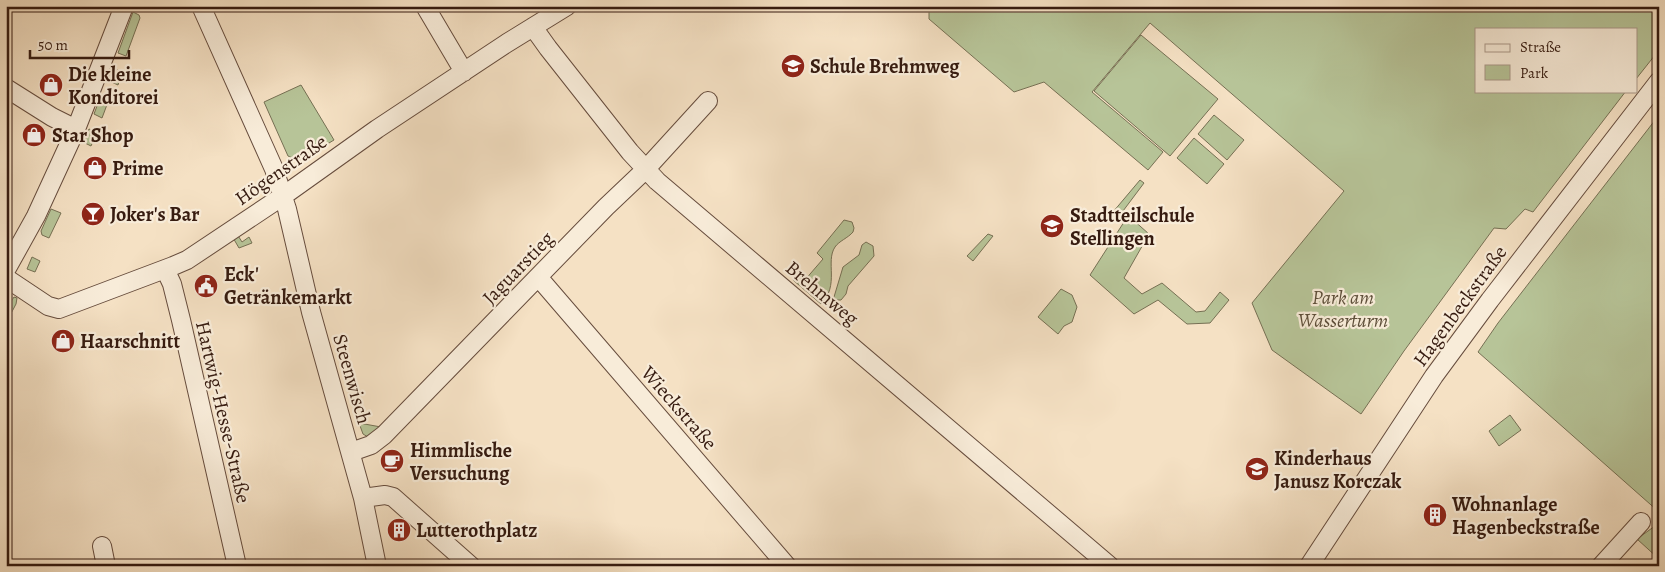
<svg xmlns="http://www.w3.org/2000/svg" width="1665" height="572" font-family="Alegreya,serif">
<rect width="100%" height="100%" fill="#f5e1c4"/>
<filter id="stains"><feTurbulence type="fractalNoise" baseFrequency=".004" numOctaves="4"/><feColorMatrix values="0 0 0 0 .2 0 0 0 0 .09 0 0 0 0 .02 0 0 0 .5 -.17"/></filter>
<radialGradient id="worn" r=".72"><stop offset=".6" stop-color="#630" stop-opacity="0"/><stop offset="1" stop-color="#630" stop-opacity=".3"/></radialGradient>
<!-- green -->
<path fill="#b7c498" stroke="#767054" d="M929 6H1659V50L1636 79V29H1476V91H1626L1533 212 1525 209 1506 229 1494 228 1404 351 1361 414 1272 350 1252 303 1344 191 1150 23 1092 92 1163 152 1148 170 1044 82 1014 92 929 19Z
M133 12 139 15 140 18 126 56 118 53Z
M1141 35 1218 99 1170 156 1094 91Z
M112 68 122 72 118 85 107 80Z
M301 85 334 140 299 161 288 156 264 102Z
M100 98 108 102 102 118 94 114Z
M1214 115 1244 140 1227 160 1198 134Z
M1659 115V512L1478 352 1498 323Z
M89 129 97 132 91 146 83 142Z
M1194 138 1224 164 1207 184 1177 158Z
M1140 180 1144 183 1123 211 1149 234 1124 278 1142 294 1162 283 1196 312 1205 311 1220 292 1229 300 1210 323 1187 324 1158 300 1134 314 1090 275 1124 222 1113 212Z
M51 209 61 213 49 238 42 235 41 231Z
M844 220 852 222 854 228 853 232C848 238 839 241 835 247 825 262 840 285 821 304L793 280 796 275 804 281 823 259 817 253Z
M237 234 242 242 249 237 252 243 239 248 232 236Z
M988 234 993 236 973 261 967 256Z
M866 242 873 246 874 256 848 286 846 294 841 300H837L834 297 843 267 859 255 862 245Z
M32 257 40 261 35 272 27 269Z
M1061 289 1072 295 1077 307 1072 322 1064 326 1058 334 1038 317Z
M14 297 17 298 16 304 7 321 6 309Z
M1510 415 1521 430 1499 446 1489 431Z
M359 423 381 427 368 437 363 434Z
M1659 523V559L1637 539Z"/>
<g fill="none" stroke-linecap="round" stroke-linejoin="round">
<!-- minor casing -->
<g stroke="#664c3d" stroke-width="20">
<path id="minor" d="M201 6 274 169 287 209 311 312 363 498 377 566
M425 6 464 72
M533 27 548 48 630 152 657 181 1110 566
M6 88 52 117 76 129
M165 269 172 284 181 320 237 566
M6 270 36 216 76 129 124 6
M6 278 48 306 59 309 173 266 187 260 283 196 377 129 507 43 567 6
M539 278 787 566
M351 452 371 445 384 435 606 207 645 170 708 101
M363 498 385 495 393 497 471 566
M102 546 106 566
M1309 566 1434 376 1490 300 1659 81
M1601 566 1641 522"/>
</g>
<!-- minor -->
<use href="#minor" stroke="#f8ecd9" stroke-width="18"/>
</g>
<!-- icons -->
<defs>
<g id="school-disc" transform="scale(1.25)"><circle r="9.5" fill="#8f2418" stroke="#f8ecd9"/><path d="M0-5L7-2L0 1L-7-2ZM-4 1L0 2.5L4 1V4Q0 6-4 4Z" fill="#fff"/></g>
<g id="shop-disc" transform="scale(1.25)"><circle r="9.5" fill="#8f2418" stroke="#f8ecd9"/><path d="M-5-2.5h2.3a2.7 3.5 0 0 1 5.4 0H5L5.5 6h-11ZM-1.5-2.5h3a1.5 2.3 0 0 0-3 0Z" fill="#fff"/></g>
<g id="bar-disc" transform="scale(1.25)"><circle r="9.5" fill="#8f2418" stroke="#f8ecd9"/><path d="M-6-5H6L.8 .8V4.5H3.5V6h-7V4.5H-.8V.8Z" fill="#fff"/></g>
<g id="civic-disc" transform="scale(1.25)"><circle r="9.5" fill="#8f2418" stroke="#f8ecd9"/><path d="M-.6-6.5H3V-4.5H.6V-3L4-1V1h2V6H-6V1h2V-1L-.6-3ZM-1.2 2.5V6h2.4V2.5Z" fill="#fff"/></g>
<g id="cafe-disc" transform="scale(1.25)"><circle r="9.5" fill="#8f2418" stroke="#f8ecd9"/><path d="M-5.5-4.5H6V0H3Q3 3.5 0 3.5H-2.5Q-5.5 3.5-5.5 0ZM3-3.2v2h1.7v-2ZM-6 4.5H4V6H-6Z" fill="#fff"/></g>
<g id="building-disc" transform="scale(1.25)"><circle r="9.5" fill="#8f2418" stroke="#f8ecd9"/><path d="M-4-6H4V6H1V3H-1V6H-4ZM-2.5-4.3h1.7v1.8h-1.7ZM.8-4.3h1.7v1.8H.8ZM-2.5-1h1.7V.8h-1.7ZM.8-1h1.7V.8H.8Z" fill="#fff"/></g>
</defs>
<g fill-rule="evenodd">
<use href="#school-disc" x="793" y="66"/>
<use href="#shop-disc" x="51" y="85"/>
<use href="#shop-disc" x="34" y="135"/>
<use href="#shop-disc" x="95" y="168"/>
<use href="#bar-disc" x="93" y="214"/>
<use href="#school-disc" x="1052" y="226"/>
<use href="#civic-disc" x="206" y="286"/>
<use href="#shop-disc" x="63" y="341"/>
<use href="#cafe-disc" x="392" y="461"/>
<use href="#school-disc" x="1257" y="469"/>
<use href="#building-disc" x="1435" y="515"/>
<use href="#building-disc" x="399" y="530"/>
</g>
<g text-anchor="middle" dominant-baseline="central" stroke-width="4.5" stroke-linejoin="round" paint-order="stroke">
<!-- poi labels -->
<g font-size="20" font-weight="bold" fill="#361b10" stroke="#f8ecd9" text-anchor="start">
<text x="810" y="66">Schule Brehmweg</text>
<text x="68" y="74">Die kleine<tspan x="68" dy="23">Konditorei</tspan></text>
<text x="52" y="135">Star Shop</text>
<text x="112" y="168">Prime</text>
<text x="110" y="214">Joker's Bar</text>
<text x="1070" y="215">Stadtteilschule<tspan x="1070" dy="23">Stellingen</tspan></text>
<text x="224" y="274">Eck'<tspan x="224" dy="23">Getränkemarkt</tspan></text>
<text x="80" y="341">Haarschnitt</text>
<text x="410" y="450">Himmlische<tspan x="410" dy="23">Versuchung</tspan></text>
<text x="1274" y="458">Kinderhaus<tspan x="1274" dy="23">Janusz Korczak</tspan></text>
<text x="1452" y="504">Wohnanlage<tspan x="1452" dy="23">Hagenbeckstraße</tspan></text>
<text x="416" y="530">Lutterothplatz</text>
</g>
<!-- street labels -->
<g font-size="20" fill="#361b10" stroke="#f8ecd9">
<text transform="translate(281 170) rotate(-35)">Högenstraße</text>
<text transform="translate(518 268) rotate(-46)">Jaguarstieg</text>
<text transform="translate(822 293) rotate(40)">Brehmweg</text>
<text transform="translate(1460 306) rotate(-54)">Hagenbeckstraße</text>
<text transform="translate(352 379) rotate(74)">Steenwisch</text>
<text transform="translate(679 408) rotate(49)">Wieckstraße</text>
<text transform="translate(223 412) rotate(77)">Hartwig-Hesse-Straße</text>
</g>
<!-- park labels -->
<g font-size="20" font-style="italic" fill="#5d4e39" stroke="#f8ecd9">
<text x="1343" y="297">Park am<tspan x="1343" dy="23">Wasserturm</tspan></text>
</g>
</g>
<!-- margin -->
<rect width="1665" height="572" fill="none" stroke="#f5e1c4" stroke-width="25"/>
<rect x="8" y="8" width="1650" height="557" fill="none" stroke="#361b10" stroke-width="2.5"/>
<rect x="12" y="12" width="1640" height="547" fill="none" stroke="#361b10"/>
<!-- legend -->
<rect x="1475" y="28" width="162" height="65" fill="#f8ecd9" stroke="#aa9889"/>
<rect x="1485" y="44" width="25" height="8" fill="#f8ecd9" stroke="#aa9889"/>
<text x="1520" y="52" font-size="15" fill="#361b10">Straße</text>
<rect x="1485" y="65" width="25" height="15" fill="#b7c498" stroke="#aa9889"/>
<text x="1520" y="78" font-size="15" fill="#361b10">Park</text>
<!-- scale -->
<path d="M30 50v8h99v-8" fill="none" stroke="#361b10" stroke-width="2.5"/>
<text x="38" y="50" font-size="15" fill="#361b10" stroke="#f8ecd9" stroke-width="4" paint-order="stroke">50 m</text>
<rect width="100%" height="100%" filter="url(#stains)"/>
<rect width="100%" height="100%" fill="url(#worn)"/>
</svg>
